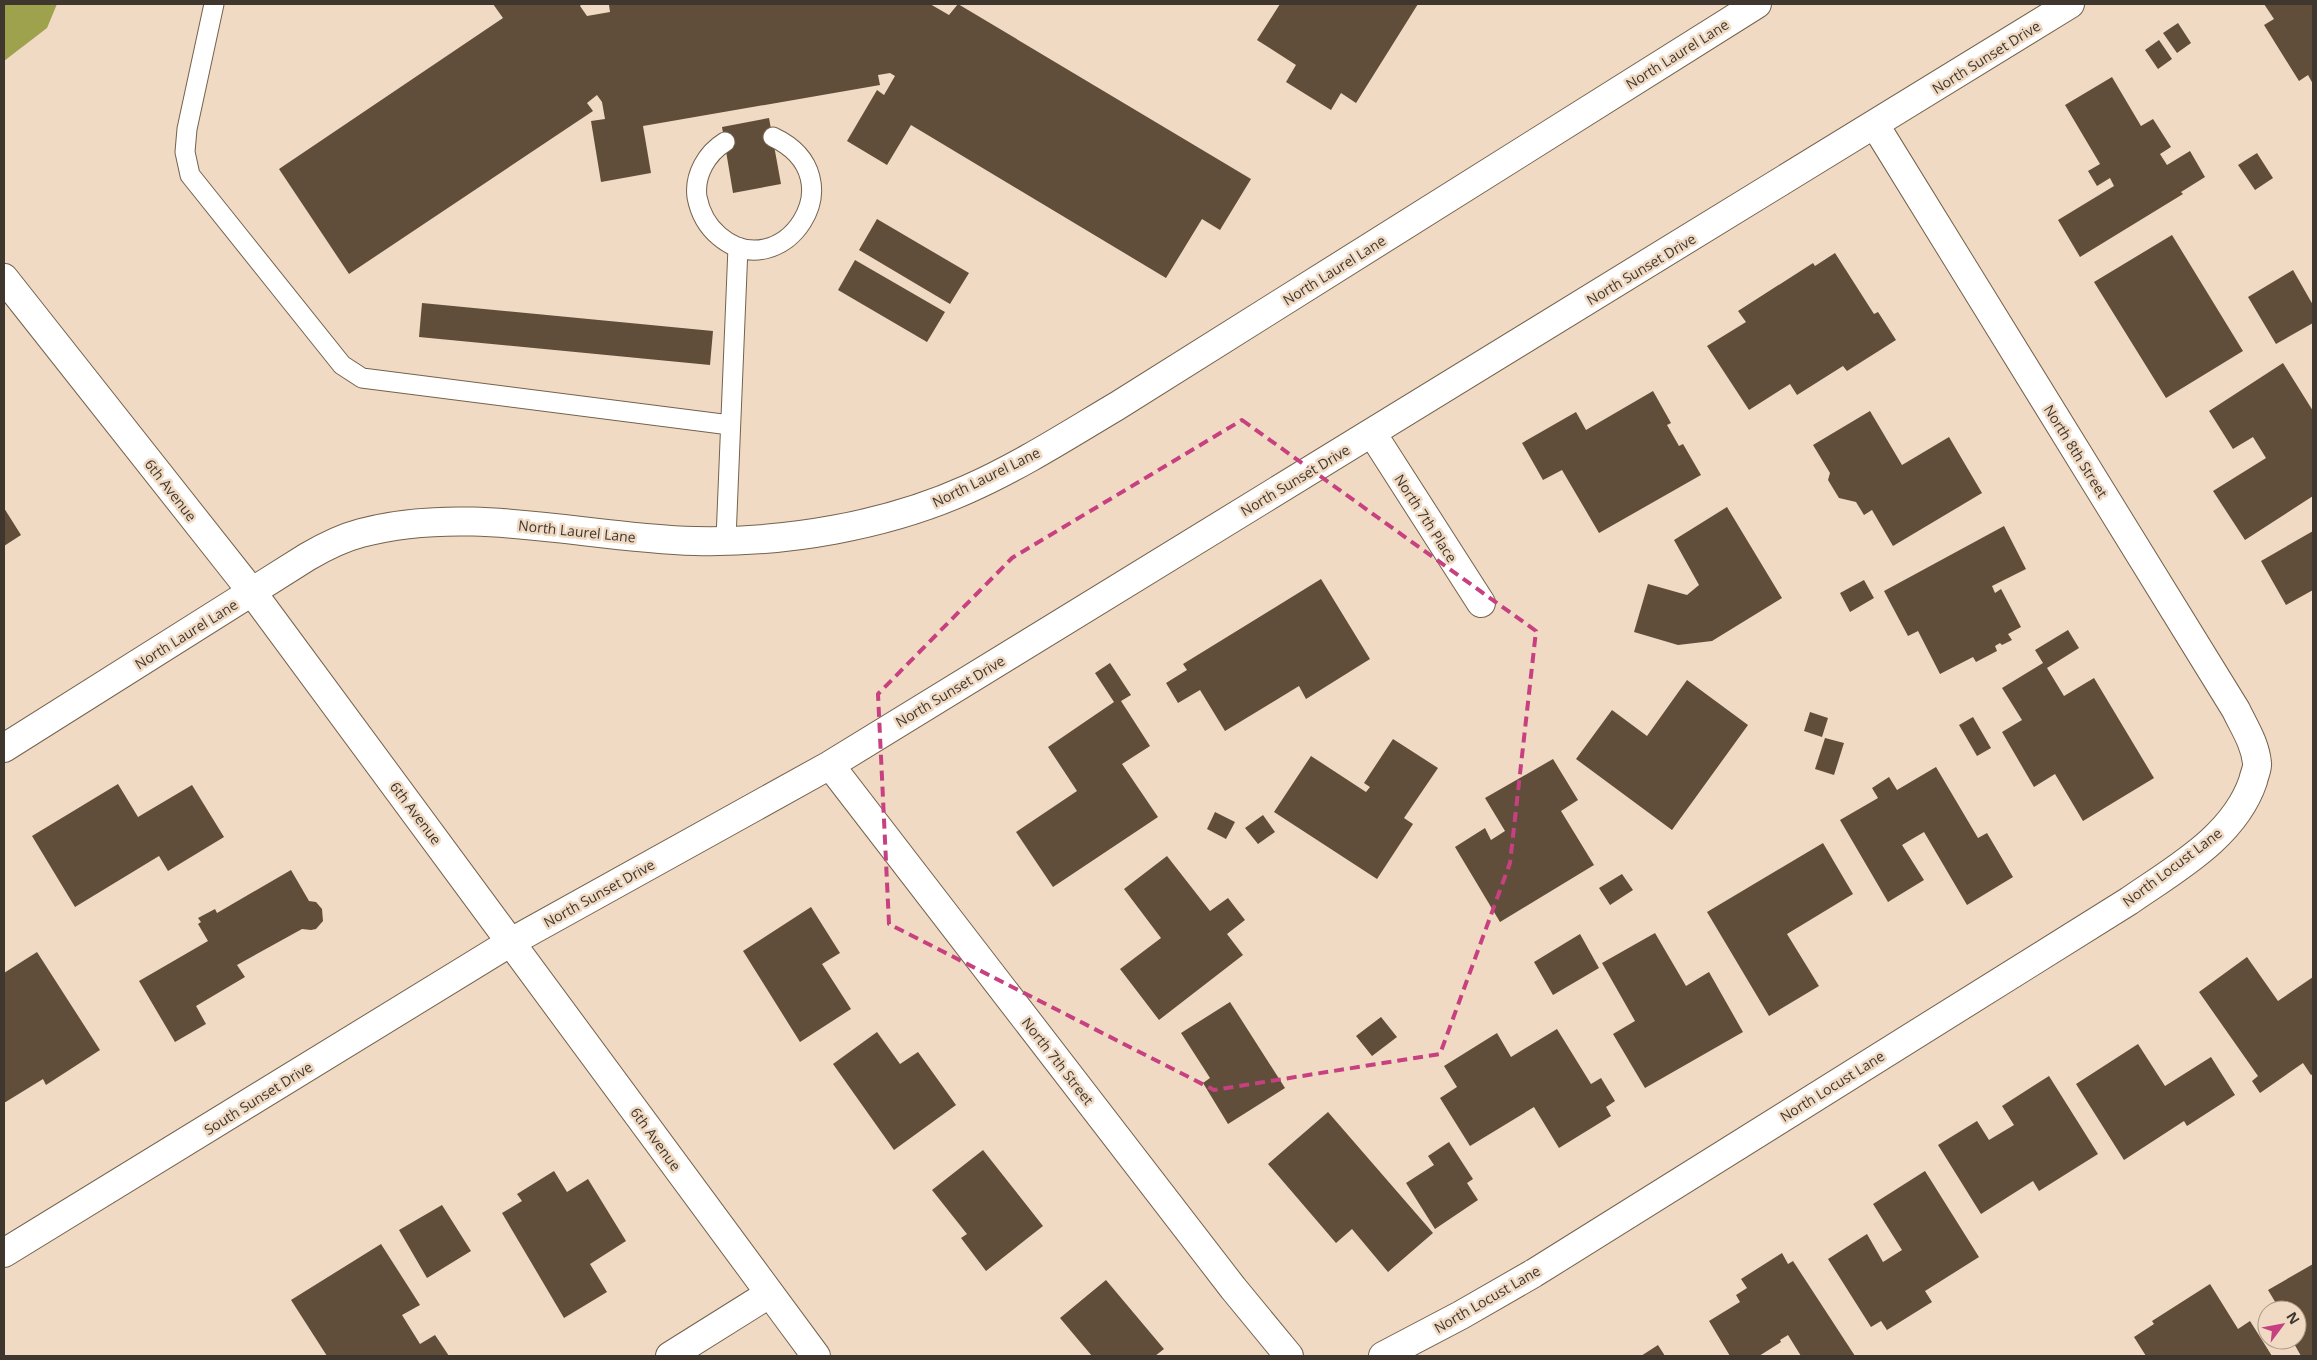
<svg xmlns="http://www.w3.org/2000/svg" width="2317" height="1360" font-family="'Open Sans',sans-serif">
<rect width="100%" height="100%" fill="#f0dac3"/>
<!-- forest -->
<path fill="#9fa24d" d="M4 4H57L47 28 4 61Z"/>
<!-- building -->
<path fill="#604e3a" d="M493 4H582L580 6 587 16 610 12 609 5 617 4H930L949 15 958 4 1251 179 1220 230 1202 219 1166 278 911 125 887 165 847 141 877 90 884 95 895 76 890 73 878 75 880 85 643 126 651 173 601 182 591 121 605 119 602 102 597 95 587 103 593 111 349 274 279 169 503 18Z
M1280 4H1418L1356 103 1341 93 1331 110 1286 82 1296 65 1257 40Z
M2264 4H2313V84L2308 75 2299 81 2264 25 2274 19Z
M2178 23 2191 43 2177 53 2163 33Z
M2159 40 2172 59 2158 69 2145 50Z
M2112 77 2141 126 2153 119 2171 147 2160 154 2167 165 2190 151 2205 177 2181 192 2183 194 2080 257 2058 220 2114 186 2110 178 2097 186 2088 171 2100 164 2065 105Z
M769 118 781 184 733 193 722 127Z
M2257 153 2273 178 2255 190 2238 165Z
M877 219 969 273 950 304 859 250Z
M2172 235 2243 351 2166 398 2094 282Z
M1835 253 1874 314 1878 312 1896 340 1847 371 1843 366 1797 395 1790 384 1749 410 1707 346 1746 322 1738 311 1813 263 1815 266Z
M855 260 945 312 927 342 838 290Z
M2293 270 2313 305V323L2276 344 2248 297Z
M422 303 713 331 710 365 419 337Z
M2283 363 2313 411V496L2245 540 2213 491 2266 458 2253 437 2233 449 2209 411Z
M1653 391 1671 423 1667 425 1679 446 1683 444 1701 475 1599 533 1562 470 1543 480 1522 443 1576 412 1586 430Z
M1870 411 1902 465 1949 437 1982 493 1893 546 1872 510 1864 515 1856 502 1839 498 1828 480 1830 473 1813 445Z
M1727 507 1782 598 1712 641 1678 645 1634 632 1648 584 1687 595 1699 585 1674 540Z
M4 508 21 535 4 546Z
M2004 526 2026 569 1992 586 1995 593 2001 589 2021 627 2008 634 2012 640 2002 645 2000 643 1995 646 1997 651 1976 662 1973 657 1940 674 1918 631 1908 636 1884 591Z
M2313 531V590L2286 605 2261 561Z
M1321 579 1370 659 1306 699 1299 686 1225 731 1200 690 1178 703 1166 683 1187 670 1183 664Z
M1864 580 1874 598 1850 612 1840 593Z
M2068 630 2079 648 2047 668 2064 696 2094 678 2154 778 2083 821 2055 774 2034 787 2002 732 2022 720 2002 688 2043 663 2035 650Z
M1110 663 1131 695 1121 701 1150 746 1122 764 1158 817 1053 887 1016 832 1077 791 1048 747 1114 702 1095 673Z
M1687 680 1748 725 1672 830 1576 759 1612 710 1647 736Z
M1810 712 1828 718 1822 737 1804 731Z
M1973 717 1991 748 1977 756 1959 725Z
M1825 738 1844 743 1834 775 1815 769Z
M1393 739 1438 768 1404 818 1413 824 1377 879 1274 812 1311 756 1366 792 1370 787 1364 783Z
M1553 759 1578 800 1561 811 1594 865 1500 922 1455 847 1485 828 1491 840 1505 831 1485 798Z
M1936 767 1978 838 1987 833 2013 877 1967 905 1924 832 1902 845 1924 880 1888 902 1840 820 1878 798 1872 788 1889 777 1897 790Z
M118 784 138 817 192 785 224 837 168 871 159 856 75 907 32 836Z
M1215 812 1235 822 1226 839 1207 829Z
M1263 815 1275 832 1258 844 1245 828Z
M1823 843 1853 894 1787 934 1819 986 1769 1016 1707 912Z
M1167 856 1210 911 1228 898 1245 920 1227 934 1243 955 1159 1020 1120 969 1161 938 1124 889Z
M291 870 309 901 316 902 322 909 323 921 316 929 311 930 302 929 237 965 245 977 196 1006 206 1024 175 1042 139 981 208 941 198 924 201 922 198 918 215 909 217 913Z
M1622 874 1633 890 1610 905 1599 888Z
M811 907 840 953 822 964 851 1009 800 1042 743 951Z
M1655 933 1686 986 1709 972 1743 1032 1645 1088 1613 1034 1635 1021 1602 963Z
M1580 934 1599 968 1553 995 1534 962Z
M37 952 100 1050 46 1085 43 1079 4 1103V973Z
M2247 957 2278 1001 2313 977V1074L2311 1075 2303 1063 2260 1093 2252 1081 2258 1076 2199 992Z
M1230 1002 1285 1088 1228 1124 1203 1083 1210 1078 1181 1033Z
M1381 1017 1397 1037 1372 1056 1356 1036Z
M1557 1029 1591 1084 1601 1078 1615 1101 1606 1107 1611 1116 1559 1148 1534 1107 1470 1146 1440 1098 1457 1087 1444 1066 1497 1033 1511 1057Z
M877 1032 900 1064 918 1052 956 1105 894 1150 833 1064Z
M2138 1044 2165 1086 2211 1057 2235 1095 2187 1126 2184 1121 2124 1160 2076 1084Z
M2049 1076 2098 1154 2039 1191 2033 1181 1981 1214 1938 1145 1977 1121 1989 1140 2014 1125 2002 1106Z
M1328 1112 1433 1233 1388 1272 1352 1229 1336 1243 1268 1164Z
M1449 1142 1473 1179 1467 1183 1478 1200 1435 1229 1406 1183 1434 1165 1428 1156Z
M983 1150 1043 1226 986 1271 961 1238 967 1234 932 1190Z
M554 1171 567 1192 588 1179 626 1241 590 1264 607 1292 564 1318 502 1213 522 1201 517 1194Z
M1925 1171 1979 1257 1925 1291 1932 1302 1887 1330 1881 1321 1871 1327 1828 1259 1867 1234 1883 1262 1902 1250 1873 1204Z
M442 1205 471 1251 427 1278 399 1230Z
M381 1244 420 1305 402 1315 420 1344 435 1335 449 1356H327L291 1300Z
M1782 1253 1788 1264 1793 1261 1855 1356H1801L1788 1335 1780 1340 1781 1342 1759 1356H1730L1709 1321 1740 1302 1736 1295 1747 1288 1741 1279Z
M2313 1264V1356H2301L2292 1340H2297V1310H2280L2268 1290Z
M1106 1280 1164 1349 1155 1356H1092L1060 1318Z
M2210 1284 2238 1329 2250 1321 2272 1356H2146L2134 1337 2154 1324 2152 1321Z
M1658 1345 1665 1356H1641Z"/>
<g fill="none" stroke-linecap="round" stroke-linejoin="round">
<!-- service casing -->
<g stroke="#74624d" stroke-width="21">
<path id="service" d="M214 4 187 129 185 152 190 175 342 365 362 378 730 425
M725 142C707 153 694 175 697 197 700 213 706 225 719 236 781 289 860 178 773 137
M726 539 738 247"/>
</g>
<!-- minor casing -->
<g stroke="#74624d" stroke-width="30">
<path id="minor" d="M1372 433 1481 603
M4 748 307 557C324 547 342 538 361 533 471 504 584 538 695 541 785 543 886 526 968 489 1020 466 1068 435 1117 406L1757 4
M830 765 1233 1288 1289 1356
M4 1253 511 942 830 765 2070 4
M670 1356 769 1294
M1383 1356 1461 1315 1534 1273 2129 901C2175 869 2234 837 2253 781 2254 775 2258 768 2257 763 2255 743 2244 727 2236 710L1875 125"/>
</g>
<!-- tertiary casing -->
<g stroke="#74624d" stroke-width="30">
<path id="tertiary" d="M4 278 252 592 816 1356"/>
</g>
<!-- service -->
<use href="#service" stroke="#fff" stroke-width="19"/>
<!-- minor -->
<use href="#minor" stroke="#fff" stroke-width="28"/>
<!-- tertiary -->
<use href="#tertiary" stroke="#fff" stroke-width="28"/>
</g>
<!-- marked area -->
<path fill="none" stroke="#c74181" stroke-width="4" stroke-dasharray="10 6" stroke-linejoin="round" d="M1242 420 1536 631 1510 863 1440 1054 1214 1090 889 924 878 694 1012 558Z"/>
<g text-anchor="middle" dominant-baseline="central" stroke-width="5" stroke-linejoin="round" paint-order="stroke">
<!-- street labels -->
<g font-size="14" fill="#3f372e" stroke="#f0dac3">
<text transform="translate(1677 54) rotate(-32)">North Laurel Lane</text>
<text transform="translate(1986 57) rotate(-32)">North Sunset Drive</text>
<text transform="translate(1641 269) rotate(-31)">North Sunset Drive</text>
<text transform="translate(1334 270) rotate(-32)">North Laurel Lane</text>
<text transform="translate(2076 451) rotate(58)">North 8th Street</text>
<text transform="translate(986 477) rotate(-26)">North Laurel Lane</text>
<text transform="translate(1295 480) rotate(-31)">North Sunset Drive</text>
<text transform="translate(171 490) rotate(52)">6th Avenue</text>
<text transform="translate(1426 518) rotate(57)">North 7th Place</text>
<text transform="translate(577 531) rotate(6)">North Laurel Lane</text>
<text transform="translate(186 634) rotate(-32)">North Laurel Lane</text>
<text transform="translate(950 691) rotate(-31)">North Sunset Drive</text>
<text transform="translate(416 813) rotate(53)">6th Avenue</text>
<text transform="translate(2172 867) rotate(-37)">North Locust Lane</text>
<text transform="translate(599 893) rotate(-29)">North Sunset Drive</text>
<text transform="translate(1058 1061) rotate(52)">North 7th Street</text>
<text transform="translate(1832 1086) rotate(-32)">North Locust Lane</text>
<text transform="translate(258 1098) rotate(-32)">South Sunset Drive</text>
<text transform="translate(656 1139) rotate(54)">6th Avenue</text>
<text transform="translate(1487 1299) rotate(-30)">North Locust Lane</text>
</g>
</g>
<!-- border -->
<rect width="2317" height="1360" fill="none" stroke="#3f372e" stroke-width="10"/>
<!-- north arrow -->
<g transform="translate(2282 1325) rotate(58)"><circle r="24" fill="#f0dac3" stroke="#a99987"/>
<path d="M0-4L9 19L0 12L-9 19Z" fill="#c74181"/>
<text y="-8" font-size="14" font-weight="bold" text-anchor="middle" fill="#3f372e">N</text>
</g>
</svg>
